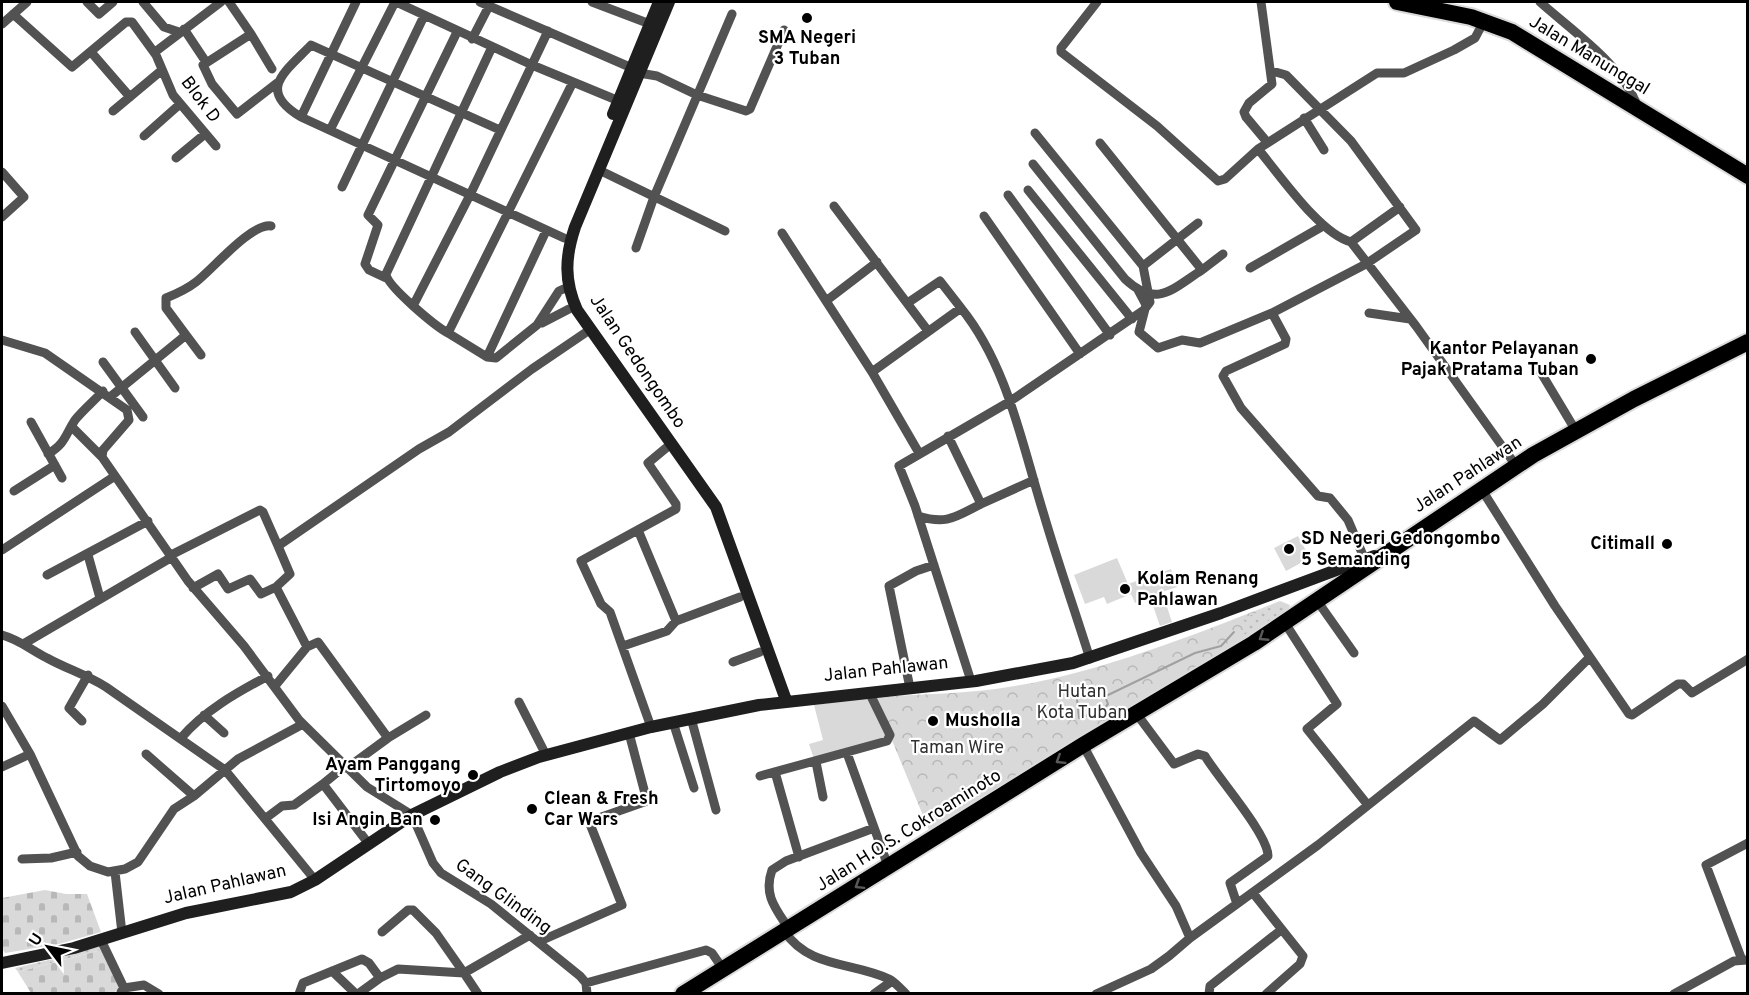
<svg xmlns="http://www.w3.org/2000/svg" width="1749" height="995" font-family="Overpass,sans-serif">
<defs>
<pattern id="forest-crowns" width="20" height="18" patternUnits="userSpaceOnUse" patternTransform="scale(1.5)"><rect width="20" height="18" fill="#d9d9d9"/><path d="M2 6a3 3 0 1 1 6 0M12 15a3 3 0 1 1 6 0" fill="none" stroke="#b8b8b8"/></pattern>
<pattern id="cemetery-stones" width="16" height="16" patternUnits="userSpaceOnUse" patternTransform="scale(1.5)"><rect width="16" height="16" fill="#d9d9d9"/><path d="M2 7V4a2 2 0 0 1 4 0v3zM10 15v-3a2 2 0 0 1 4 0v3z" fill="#b8b8b8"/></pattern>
<pattern id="garden-dots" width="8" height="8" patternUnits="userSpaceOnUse" patternTransform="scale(1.5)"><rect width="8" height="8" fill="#d9d9d9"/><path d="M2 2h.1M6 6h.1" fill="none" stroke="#b8b8b8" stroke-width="1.8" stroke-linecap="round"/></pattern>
</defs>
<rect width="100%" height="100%" fill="#fff"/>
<!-- grass -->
<path fill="#d9d9d9" d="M1298 536 1310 558 1286 571 1274 548Z
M1117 558 1128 584 1171 569 1177 587 1162 592 1172 622 1160 626 1150 597 1135 603 1131 594 1107 604 1104 597 1085 604 1074 575Z
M869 698 888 736 815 762 809 744 823 740 814 705Z"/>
<!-- forest -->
<path fill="url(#forest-crowns)" d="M1280 601 1290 605 1287 612 929 830 874 697C921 694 968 694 1015 686 1104 671 1196 634 1280 601Z"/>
<!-- cemetery -->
<path fill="url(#cemetery-stones)" d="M45 890 66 894H87L101 932 59 944 5 953 2 948V898Z
M101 950 120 986 114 993H31L18 972Z"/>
<!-- garden -->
<path fill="url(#garden-dots)" d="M1280 604 1286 606V610L1244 637 1242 635 1249 630 1248 623 1242 620 1235 624 1233 622Z
M99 945 101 950 18 972 15 968 66 956Z"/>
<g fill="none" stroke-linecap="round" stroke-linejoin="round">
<!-- stream -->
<path stroke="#a0a0a0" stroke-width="2" d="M1089 690 1104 694 1108 704 1103 710 1079 718 1077 699 1082 692Z
M1106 696 1195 653 1221 646 1234 632"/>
<!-- highway casing -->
<g stroke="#dbdbdb" stroke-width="20">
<path id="highway" d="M1397 2 1471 17 1512 32 1748 176
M683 994 1083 745 1254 643 1533 455 1634 399 1748 342"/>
</g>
<!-- street -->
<path stroke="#525252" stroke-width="9" d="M87 2 99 14 113 2
M143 2 164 27 179 32
M229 2 251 34 203 65 212 84 237 114 277 83
M396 2 532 65 619 101
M480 2 632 68
M592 2 650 24
M1097 2 1061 48V52L1157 126 1218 181 1225 179 1258 149C1280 175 1320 234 1351 242L1416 326 1517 467
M1261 2 1272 84 1249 103 1244 112 1246 117 1267 142
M1540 2C1571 30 1624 66 1637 106
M13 14 72 67 126 22H132L156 55 173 95 216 146
M2 24 27 2
M184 29 206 62
M251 34 272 69
M472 39 489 6
M492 47 386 274C387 286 435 326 448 333L573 82
M91 52 130 97
M155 52 221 2
M1272 71 1286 75 1351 141 1416 230 1366 264 1272 313
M633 72 657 76 697 95 746 111 750 109 784 30
M113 111 162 70
M301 117 356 2
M1304 118 1324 150
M330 130 395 2
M500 130 311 45C285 72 256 90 301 117L564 238
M1035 133 1143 266 1198 223
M144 136 180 104
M1100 143 1202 270 1223 254
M1258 149 1377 73H1404L1454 50 1475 38 1484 21
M176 158 205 134
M1033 164 1125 279C1157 309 1172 289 1202 270
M599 170 725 231
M2 172 24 197 2 217
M342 187 424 16
M1028 190 1132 319
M1008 195 1110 335
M834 206 928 331
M984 216 1080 354
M782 233 872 372 919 453
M1351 242 1400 207
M636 248 654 197 732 14
M1250 268 1323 226
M386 278 369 270 365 264 378 225 368 215 457 32
M1138 290 1146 305 1139 332 1158 348 1182 340 1200 343 1272 313 1286 339 1285 344 1226 371 1223 376 1241 408 1318 496 1330 498 1348 520 1365 560
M826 301 877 262
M909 302 940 281 961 308
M414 304 470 195 548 31
M1369 313 1410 319
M542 323 569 309
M135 332 175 388
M448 333 487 357 496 358 537 325 559 291 568 287
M186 335 201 355
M2 340 45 353 127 410 129 420 103 450 102 457 188 581 244 646 299 720 367 787 412 815 433 863 441 873 491 904 580 976 586 983 587 994
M487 357 546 231
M103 362 143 417
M1537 366 1576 431
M872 372 961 308C1008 366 1022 445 1044 515 1058 563 1075 611 1090 659
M110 397 186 335 166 308V298C176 294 187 289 196 282 212 270 251 223 271 226
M31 422 62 478
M72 427 102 457
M948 436 981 504 1034 480
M48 454C66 443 65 435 75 420 83 410 94 401 103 391
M1482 490 1555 606 1629 714 1632 715 1678 684H1683L1692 693 1748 659
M14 491 55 465
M918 516C947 525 955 517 981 504
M638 530 676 621
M2 550 115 476
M88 555 100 598
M171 555 260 510 263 512 278 546
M47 575 148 521
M276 587 290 574 278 546 419 449 449 432 532 369 585 333
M193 588 218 574 228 589 250 579 261 594 276 587 307 647
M1318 602 1354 653
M1285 623 1337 704 1307 729 1367 804
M2 635C20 640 31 650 47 658 67 669 87 675 106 687L225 770 315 880
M25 643 172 557
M623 646 667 631 676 621 740 597
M733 662 760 652
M971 681 915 506 899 466 1009 402 1144 310 1150 302 1143 266
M275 686 307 647 318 642 388 738
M910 688 889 586 916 571 934 565
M519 702 546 755
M2 706 30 754 78 856 90 866 108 872 125 869 138 862 174 809 194 796 238 759 303 724
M1136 713 1174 764 1198 754 1205 756C1218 778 1268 834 1268 856L1230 883 1237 904
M204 715 224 733
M691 718 716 810
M82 721 69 708 88 675
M673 722 694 788
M651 727 610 612 601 604 581 561 676 509V504L648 463 666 448
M181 738C204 711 236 693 268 676
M1083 745 1141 853 1176 906 1190 938
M847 753 888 866
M146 754 194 796
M816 762 823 797
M2 767 30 754
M347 768 388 738 426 715
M775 772 799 857
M760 776 887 741 890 735 869 692
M323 784 345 766
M266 818 282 806 294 805 323 784 368 843
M22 859 51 858 77 852
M115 872 122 933
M1253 893 1303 956 1300 964 1266 994
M789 929C776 909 763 895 772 870L786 861 874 828
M382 932 408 910H413L436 933 464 973 530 935
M785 932C809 968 853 962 889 979 895 982 901 989 906 994
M101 940 124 988
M538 942 622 905 590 824 593 820 647 801 629 733
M1742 960 1706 865 1748 843
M332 971 356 994
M586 983 706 950 712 953 723 969
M121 992 124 988 144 985 159 994
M299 994 303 983 362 959 369 963 380 978 398 969 464 973 478 994
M358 994 380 978
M874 994 892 981
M1096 994 1151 969 1169 956 1190 938 1318 845 1474 721 1500 740 1543 704 1589 658
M1209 994 1210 986 1281 930
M1674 994 1734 961 1747 960"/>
<!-- secondary -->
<path stroke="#1f1f1f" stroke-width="12" d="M669 2 575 227C565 257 564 281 577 310L716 507 786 700
M613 114 659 2
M2 963 74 948 186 913 291 892 315 880 412 815 500 772 539 757 651 727 759 705 976 681 1073 663 1221 613 1374 556"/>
<!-- highway -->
<use href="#highway" stroke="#000" stroke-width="16"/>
</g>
<!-- one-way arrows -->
<defs><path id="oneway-chevron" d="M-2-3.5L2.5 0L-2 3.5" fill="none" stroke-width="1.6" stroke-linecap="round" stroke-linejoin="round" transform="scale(1.5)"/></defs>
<g stroke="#595959">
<use href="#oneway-chevron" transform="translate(1263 637) rotate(147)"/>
<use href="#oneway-chevron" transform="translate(1060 760) rotate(148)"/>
<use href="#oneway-chevron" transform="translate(859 885) rotate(148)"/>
</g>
<!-- markers -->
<g fill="#000" stroke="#fff" stroke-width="2">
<circle cx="807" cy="18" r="6"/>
<circle cx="1591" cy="359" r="6"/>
<circle cx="1667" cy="544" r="6"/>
<circle cx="1289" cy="549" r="6"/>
<circle cx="1125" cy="589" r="6"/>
<circle cx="933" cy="721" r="6"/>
<circle cx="473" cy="775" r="6"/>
<circle cx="532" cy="809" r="6"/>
<circle cx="435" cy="820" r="6"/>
</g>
<g text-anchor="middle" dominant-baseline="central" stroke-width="4.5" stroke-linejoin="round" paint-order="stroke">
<!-- poi labels -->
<g font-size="18" font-weight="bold" fill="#000" stroke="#fff" text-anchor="end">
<text x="807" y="38" text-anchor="middle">SMA Negeri<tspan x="807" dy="21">3 Tuban</tspan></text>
<text x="1579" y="349">Kantor Pelayanan<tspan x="1579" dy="21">Pajak Pratama Tuban</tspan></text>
<text x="1301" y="539" text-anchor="start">SD Negeri Gedongombo<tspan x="1301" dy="21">5 Semanding</tspan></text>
<text x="1655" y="544">Citimall</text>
<text x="1137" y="579" text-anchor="start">Kolam Renang<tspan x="1137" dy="21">Pahlawan</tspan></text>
<text x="945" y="721" text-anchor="start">Musholla</text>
<text x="461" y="765">Ayam Panggang<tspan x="461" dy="21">Tirtomoyo</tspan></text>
<text x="544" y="799" text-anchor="start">Clean &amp; Fresh<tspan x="544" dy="21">Car Wars</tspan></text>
<text x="423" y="820">Isi Angin Ban</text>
</g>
<!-- street labels -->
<g font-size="18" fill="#000" stroke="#fff">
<text transform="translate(1589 56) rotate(31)">Jalan Manunggal</text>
<text transform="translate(200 100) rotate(53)">Blok D</text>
<text transform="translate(637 362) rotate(56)">Jalan Gedongombo</text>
<text transform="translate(1468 475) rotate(-33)">Jalan Pahlawan</text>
<text transform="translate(886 670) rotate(-6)">Jalan Pahlawan</text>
<text transform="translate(909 831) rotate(-32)">Jalan H.O.S. Cokroaminoto</text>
<text transform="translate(225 885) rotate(-13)">Jalan Pahlawan</text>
<text transform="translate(503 897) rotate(36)">Gang Glinding</text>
</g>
<!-- park labels -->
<g font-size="18" fill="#303030" stroke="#fff">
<text x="1082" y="692">Hutan<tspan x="1082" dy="21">Kota Tuban</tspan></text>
<text x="957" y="748">Taman Wire</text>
</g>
</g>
<!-- border -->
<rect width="1749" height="995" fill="none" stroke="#000000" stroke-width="6"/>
<!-- north arrow -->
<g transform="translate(48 947) rotate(302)" stroke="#ffffff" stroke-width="4.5" paint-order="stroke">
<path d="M0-4.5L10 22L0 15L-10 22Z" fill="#000000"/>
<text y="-9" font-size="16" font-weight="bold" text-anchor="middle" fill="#000000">U</text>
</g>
</svg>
